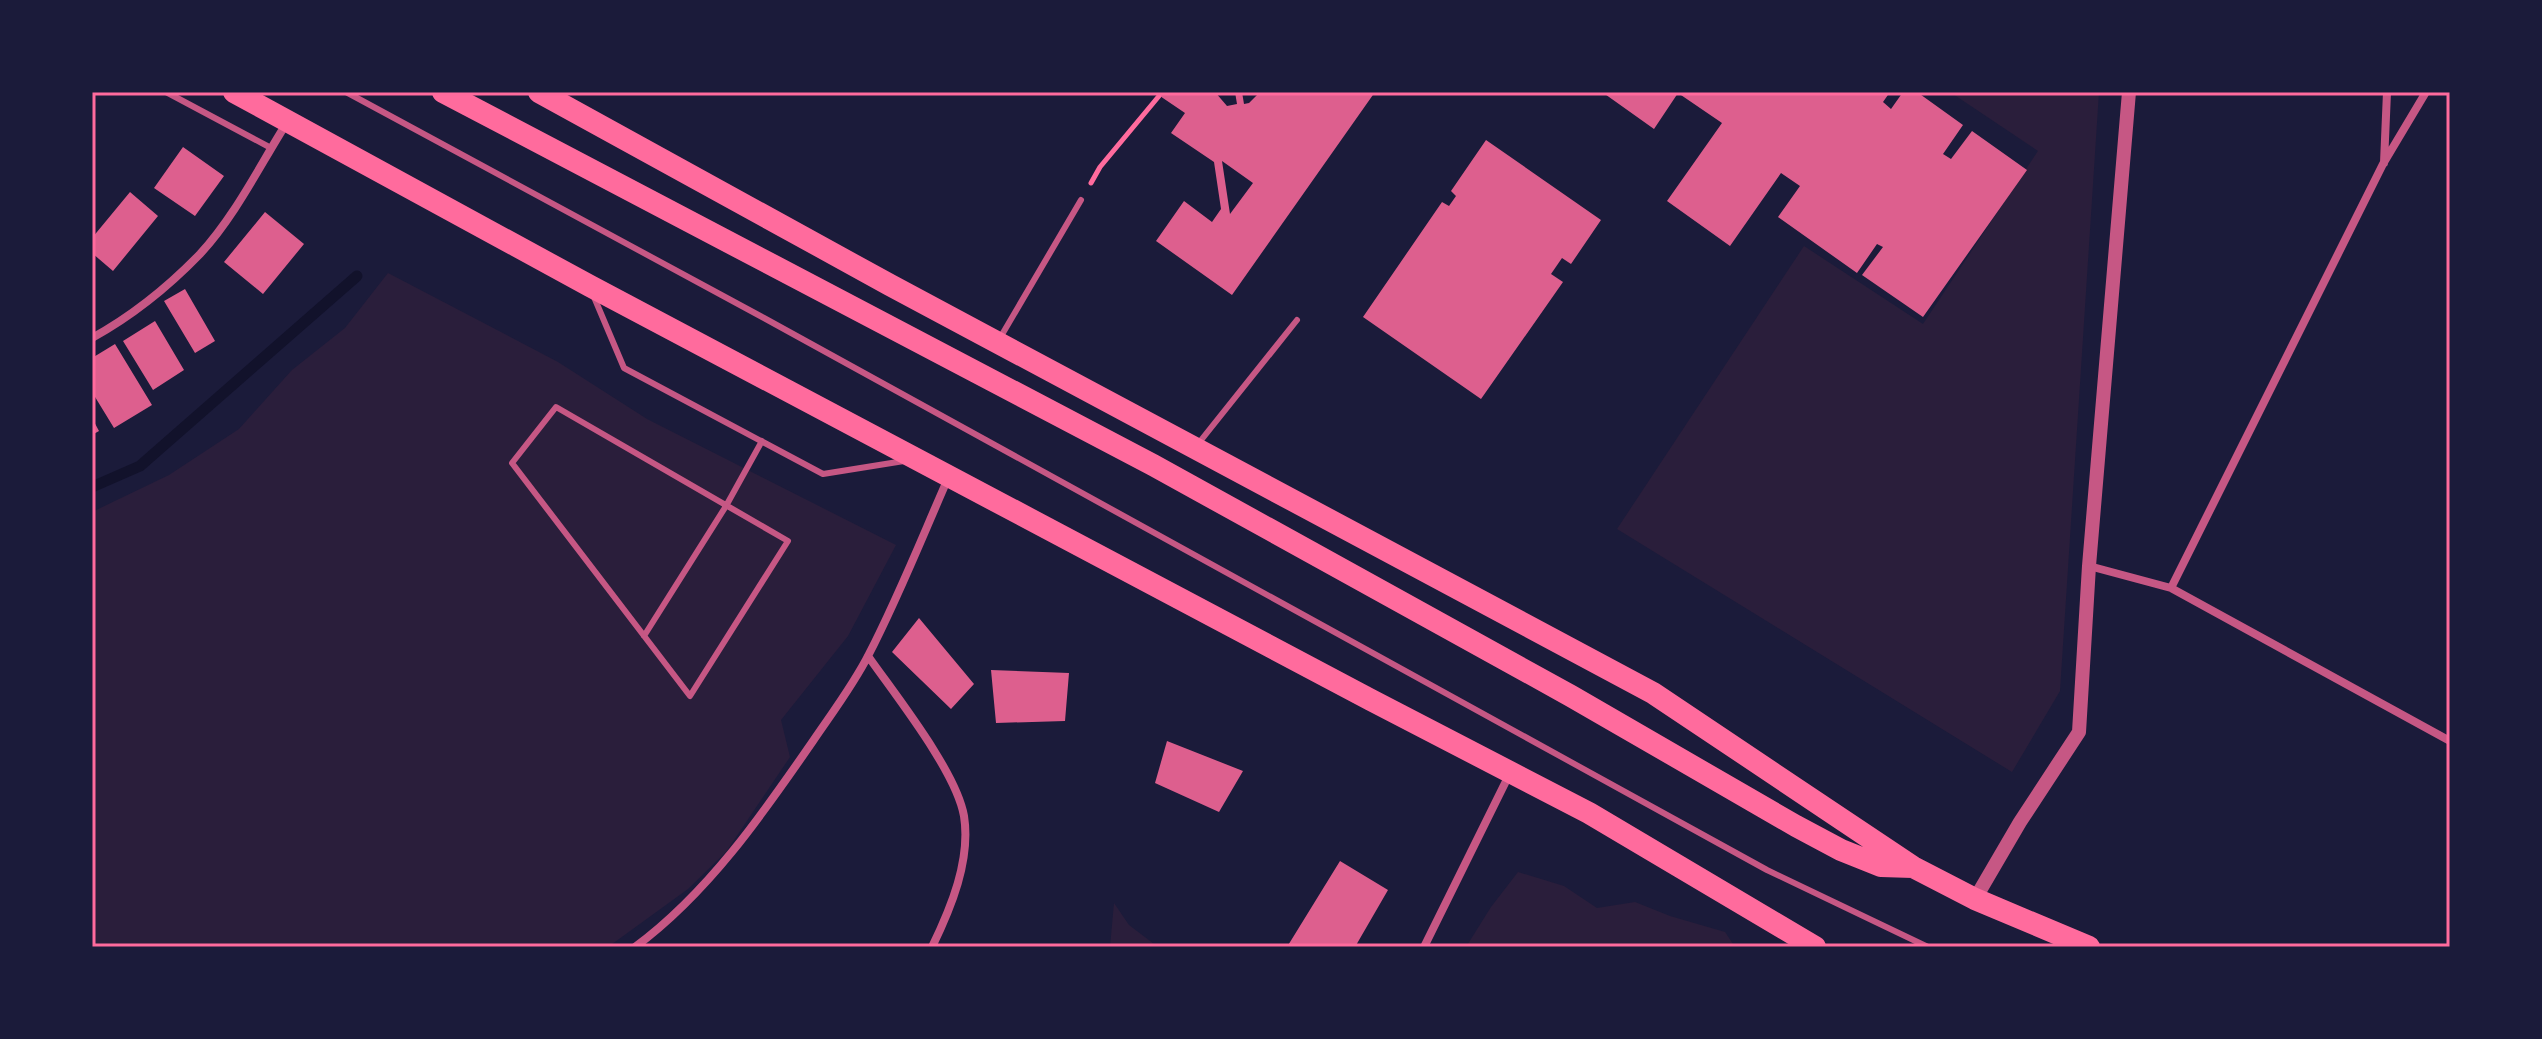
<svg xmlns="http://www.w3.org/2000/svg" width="2542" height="1039" font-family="'Titillium Web',sans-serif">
<rect width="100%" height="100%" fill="#1b1b3a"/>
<!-- green -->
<path fill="#2a1e3b" d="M1950 92H2099L2060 691 2012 772 1617 529 1804 246 1923 324 2038 151Z
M388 273 558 362 647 419 896 545 848 636 781 720 790 757 726 852 688 889 608 947H92V512L169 475 239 429 292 370 345 328Z
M1518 872 1564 886 1597 908 1635 902 1670 916 1725 932 1735 947H1466L1491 907Z
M1114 903 1129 925 1158 947H1110Z"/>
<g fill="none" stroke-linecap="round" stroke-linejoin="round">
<!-- stream -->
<path stroke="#12122b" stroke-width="11" d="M92 487 140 466 357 276"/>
</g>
<!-- building -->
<path fill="#dd5f8e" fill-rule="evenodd" d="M1154 92H1215L1227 106 1237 104 1235 92H1242L1244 104 1249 103 1260 92 1296 94 1375 92 1232 295 1156 241 1184 201 1212 222 1221 209 1214 162 1171 133 1185 113ZM1222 161 1253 183 1230 214Z
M1602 92H1890L1883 102 1891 109 1903 92H1917L1963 125 1943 154 1951 159 1972 131 2027 170 1923 317 1862 275 1883 247 1877 244 1857 273 1778 217 1800 186 1781 173 1730 246 1667 201 1722 123 1678 93 1654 129Z
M1486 140 1601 220 1571 264 1562 258 1551 274 1563 282 1481 399 1363 317 1442 202 1449 206 1456 196 1451 191Z
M183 147 224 176 195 216 154 188Z
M130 192 158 216 113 271 92 253V238Z
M265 212 304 244 263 294 224 262Z
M185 289 215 341 195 353 164 301Z
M155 321 184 370 153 390 123 341Z
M115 344 152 405 114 428 92 392V358Z
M92 418 99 431 92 435Z
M919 618 974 684 951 709 892 652Z
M991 670 1069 673 1065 721 996 723Z
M1167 741 1243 771 1219 812 1155 783Z
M1340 861 1388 890 1355 947H1287Z"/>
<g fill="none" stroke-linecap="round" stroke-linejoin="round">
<!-- path -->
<path stroke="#ff6b9d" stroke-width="5" d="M1091 183 1100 167 1159 96"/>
<!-- service -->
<path stroke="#c65784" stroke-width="6" d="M166 92 271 148
M346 92 764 318 1767 870 1928 947
M594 297 624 368 823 474 904 461
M1000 338 1081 200
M556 407 788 541 690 696 512 463Z
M1198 444 1297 320
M644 636 726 506 762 441"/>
<!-- minor -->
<path stroke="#c65784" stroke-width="8" d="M2384 163 2387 92
M92 338C132 316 169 286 200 254 235 216 259 167 286 124
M2089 566 2171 588 2450 741
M2171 588 2383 164 2426 92
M868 656C896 696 956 771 964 816 971 860 951 908 932 947
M635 947C708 893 762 815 813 741 832 713 854 684 869 654 899 596 923 535 949 476
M1424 947 1510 773"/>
<!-- tertiary -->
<path stroke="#c65784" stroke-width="14" d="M1975 899 2020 822 2079 732 2089 566 2129 92"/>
<!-- trunk -->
<path stroke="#ff6b9d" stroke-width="22" d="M234 92 590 286 1371 700 1589 813 1815 947
M443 92 1153 465 1571 696 1796 826 1841 850 1881 866 1913 867
M539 92 890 285 1653 693 1913 867 1975 899 2089 947"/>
</g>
<!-- border -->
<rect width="2542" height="1039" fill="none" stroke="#1b1b3a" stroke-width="188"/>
<rect x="94" y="94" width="2354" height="851" fill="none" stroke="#ff6b9d" stroke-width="3"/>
</svg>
